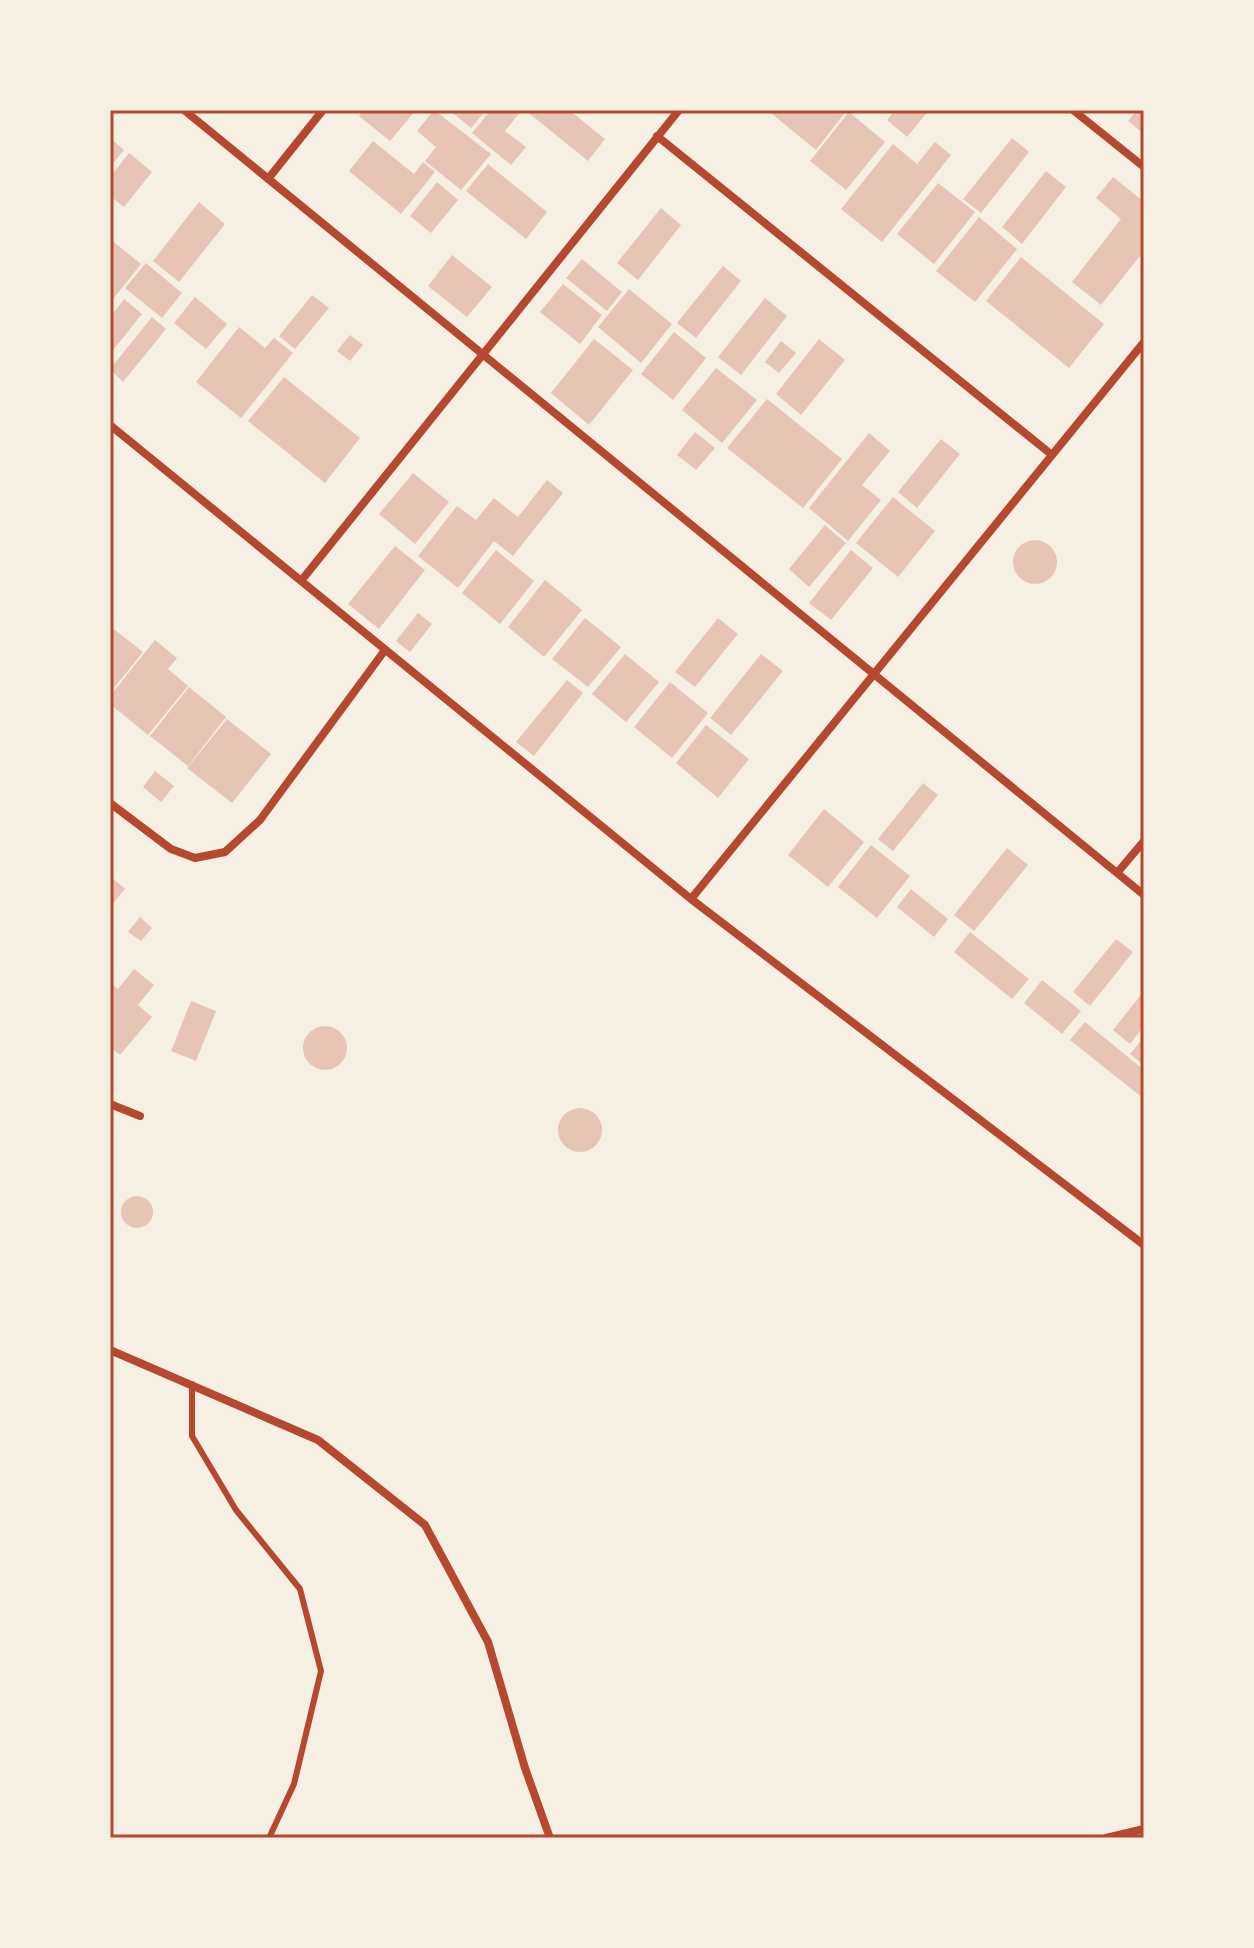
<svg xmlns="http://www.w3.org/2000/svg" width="1254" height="1948" font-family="'Asap Condensed',sans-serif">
<rect width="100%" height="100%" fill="#f6efe4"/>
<!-- building -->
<path fill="#e6c5b7" d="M363 110H416L390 141 359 116Z
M434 110 491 154 461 190 425 161 436 147 417 131Z
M449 110H486L471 128Z
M491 110 520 112 505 131 526 147 511 165 472 133Z
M525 110H569L605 139 588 161Z
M767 110H847L816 150Z
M895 110H929L907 137 887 120Z
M1137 110H1144V134L1128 121Z
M849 112 885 142 846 190 810 161Z
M110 138 124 150 110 167Z
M1012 138 1029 152 981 213 963 199Z
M373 141 414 174 423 162 435 172 401 214 349 171Z
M935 142 951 155 882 242 841 209 893 144 917 164Z
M129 153 152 172 124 207 110 196V177Z
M488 164 547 212 526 239 466 191Z
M1046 171 1066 187 1022 244 1002 227Z
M1113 177 1144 202V251L1101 305 1072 282 1121 219 1096 198Z
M437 182 458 200 431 233 410 216Z
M938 183 975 212 934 264 897 234Z
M199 202 225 224 179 282 153 261Z
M661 208 681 225 638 280 617 263Z
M979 217 1017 249 975 302 936 271Z
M110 239 141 264 110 303Z
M452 255 492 287 467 317 428 286Z
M1021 257 1104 324 1069 368 986 301Z
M582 259 622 292 607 311 566 278Z
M146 263 182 293 162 318 125 288Z
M723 266 741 281 696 338 677 323Z
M563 284 602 315 580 344 540 312Z
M629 289 672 324 641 363 598 327Z
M312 295 329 308 295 349 279 336Z
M195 297 227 324 206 349 174 323Z
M765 298 787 316 741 375 718 357Z
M124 299 142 314 110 354V317Z
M152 317 166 329 123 382 110 369Z
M239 327 265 348 274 338 293 353 241 418 196 382Z
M674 332 706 358 673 400 641 374Z
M350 335 363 345 350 361 337 351Z
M594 339 633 370 589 425 551 393Z
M819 339 845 360 801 415 776 394Z
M781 341 796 353 779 373 765 362Z
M716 368 757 400 722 443 682 410Z
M284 377 360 438 325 483 248 421Z
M767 399 842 459 803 508 727 448Z
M695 432 715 448 696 470 677 455Z
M869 433 890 451 862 485 881 500 848 541 809 508Z
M941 439 960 454 917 508 898 492Z
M413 473 449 502 415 544 379 514Z
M547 480 563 493 513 556 494 541 458 588 418 556 457 506 476 520 494 498 518 517Z
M893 497 935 531 898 577 856 543Z
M825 525 846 543 809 587 789 569Z
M1013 562a22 22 0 1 1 44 0a22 22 0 1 1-44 0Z
M395 546 425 570 379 629 348 604Z
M496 550 534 581 500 624 462 593Z
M851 550 873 568 831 620 809 603Z
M545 580 582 610 544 657 508 627Z
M418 613 432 624 410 652 396 641Z
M585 618 621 647 588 687 552 659Z
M718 618 738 634 695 687 675 672Z
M110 626 143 652 110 693Z
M155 640 177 658 168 669 188 686 148 735 110 704V696Z
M625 654 659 682 626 722 592 694Z
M761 654 783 671 731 735 710 718Z
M567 680 583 693 534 756 516 742Z
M670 682 708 713 672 758 634 727Z
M189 687 226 717 188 766 150 736Z
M227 719 271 754 232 803 187 768Z
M706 725 749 759 718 798 676 763Z
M155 771 174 786 161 802 143 787Z
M923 783 938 795 893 851 878 839Z
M824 809 864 842 828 887 788 855Z
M871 845 910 876 877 918 838 887Z
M1007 848 1028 865 974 931 954 915Z
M110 876 125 889 110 907Z
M911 889 948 919 934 937 897 907Z
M140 917 152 928 141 941 128 932Z
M970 932 1029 979 1012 999 954 952Z
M1116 939 1133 952 1090 1006 1073 992Z
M134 969 154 985 138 1005 152 1017 120 1055 110 1047V982L118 989Z
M1042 980 1081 1011 1062 1034 1024 1003Z
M1144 991V1026L1130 1044 1113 1030Z
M191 1001 216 1011 196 1061 171 1051Z
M1085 1022 1144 1070V1099L1070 1040Z
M303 1048a22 22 0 1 1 44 0a22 22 0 1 1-44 0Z
M1144 1037V1065L1130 1054Z
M558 1130a22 22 0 1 1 44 0a22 22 0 1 1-44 0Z
M121 1212a16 16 0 1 1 32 0a16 16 0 1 1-32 0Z"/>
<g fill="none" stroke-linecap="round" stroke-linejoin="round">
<!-- service -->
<path stroke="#b5482f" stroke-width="6" d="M192 1384V1436L236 1510 300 1589 321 1671 294 1784 269 1838"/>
<!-- minor -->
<path stroke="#b5482f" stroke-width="8" d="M184 110 1144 895
M1073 110 1144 167
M657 136 1052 455
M268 179 323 110
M110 425 691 899 1144 1245
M301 581 679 110
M110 803 171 849 195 858 225 852 260 820 385 650
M1117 873 1144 841
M691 899 1144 342
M110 1104 140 1116
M110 1350 318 1440 425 1525 488 1642 525 1768 550 1838
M1106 1838 1144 1829"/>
</g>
<!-- border -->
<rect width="1254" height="1948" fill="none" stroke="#f6efe4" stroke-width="224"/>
<rect x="112" y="112" width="1030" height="1724" fill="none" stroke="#b5482f" stroke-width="3"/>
</svg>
